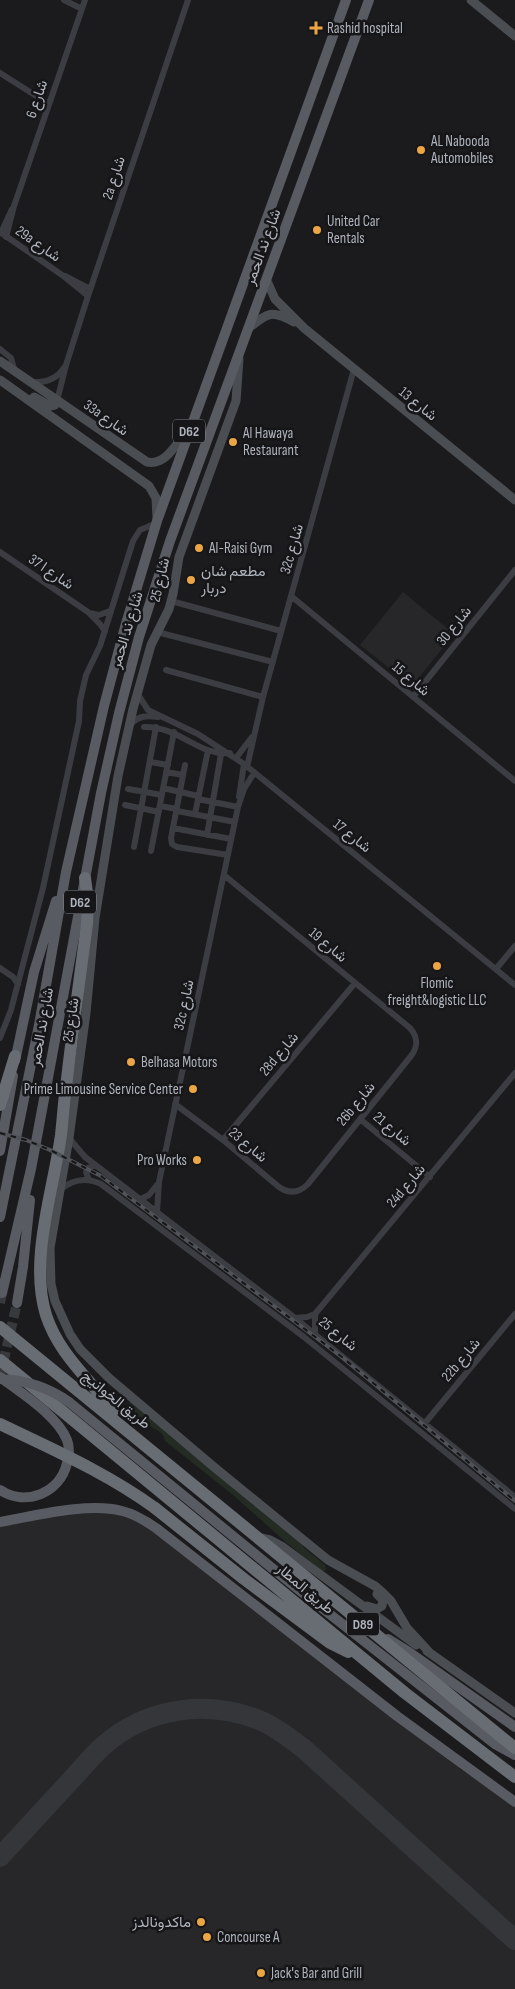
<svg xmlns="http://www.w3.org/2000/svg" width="515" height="1989" font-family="'Sofia Sans Condensed',Vazirmatn,sans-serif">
<rect width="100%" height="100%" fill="#1b1b1d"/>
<!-- built -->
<path fill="#27272a" d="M403 592 454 634 412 686 360 645Z
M81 1511 112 1512 136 1521 173 1543 179 1553H186L458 1763 459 1768 471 1776 477 1777 515 1805V1989H0V1526Z"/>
<!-- green -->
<path fill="#232b23" d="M132 1401 304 1544 303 1547 325 1565 326 1570 322 1571 288 1544 233 1495 165 1441C163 1431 156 1430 148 1425 141 1421 134 1412 127 1406Z"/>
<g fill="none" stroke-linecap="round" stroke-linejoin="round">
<!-- taxiway -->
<path stroke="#35363a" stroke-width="20" d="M0 1857C24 1831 48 1805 72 1779 82 1768 92 1756 103 1746 146 1708 205 1699 259 1720 275 1726 289 1738 303 1748L515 1940"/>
<!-- primary-tunnel -->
<path stroke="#38393d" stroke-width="10" stroke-dasharray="10 5" stroke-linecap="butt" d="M0 1303 2 1293
M0 1376 17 1303"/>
<!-- street -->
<path stroke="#3c3d42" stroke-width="6" d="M64 0 82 9
M0 73 49 104
M0 232 62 275 88 296
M1 233 12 209
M6 237 14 206 85 0
M65 276 90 289
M0 349 11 358 15 372
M32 382C45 383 56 380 64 368
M57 401 66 365 88 296 188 0
M0 552 88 612 100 624 105 631
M291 596 515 781
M171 601 281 631
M89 613 99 615 110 611
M157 632 273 662
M166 670 263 697
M137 693 148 710 198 734 244 764 515 985
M413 697 515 570
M131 724C139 716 146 715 158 717
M144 727C179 726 200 757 230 753
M236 758 252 737
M150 762 168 765
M185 765 171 838 172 844 177 847 228 855
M247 767 263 697 354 369
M166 772 183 775
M163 788 198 796
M128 789 162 795
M239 797 244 764
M198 799 238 807
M125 805 159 812
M160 806 177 809
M177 811 235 822
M195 814 208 750
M173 828 231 839
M207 835 221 754
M134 847 156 727
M151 851 174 732
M0 968 13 977 18 984
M496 969 515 946
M0 1038 11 1010 43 888 79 721 80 701 86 675 100 646 133 541 140 530 157 523
M175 1104 223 1140 279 1187C289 1194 299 1193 308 1184L411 1056C418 1047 418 1037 410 1028L224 875
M360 1119 430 1177
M69 1138 85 1157 295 1318 515 1497
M223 1140 355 983
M89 1180 86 1172 88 1168 95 1165
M60 1190C73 1179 86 1177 101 1184L304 1337 515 1509
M141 1199 149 1195 157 1185
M157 1212 159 1182 238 807 244 789 254 773
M315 1314V1334
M295 1318 307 1317 315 1314 515 1073
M425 1423 515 1314"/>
<!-- secondary -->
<path stroke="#4a4d52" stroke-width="9" d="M471 0 515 36
M267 281 275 299 304 328 515 500
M249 328C268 312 272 310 294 322
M239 359 236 401 179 557 173 594 169 609 151 645 133 709 118 776 95 918 86 1013 69 1138 50 1248 51 1284 55 1301 70 1334 80 1349 109 1378 214 1467 328 1560 375 1586 383 1593 391 1601 407 1628 430 1653
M0 361 147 462C168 466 177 440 190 428
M0 380 149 486 156 498 157 518
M34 397 50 406 55 405 57 401
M261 1538 270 1540 283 1547 416 1645
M367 1606 377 1609 382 1606 383 1600 377 1594
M427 1651 515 1713"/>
<!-- primary -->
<path stroke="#585b61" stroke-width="10" d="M15 1061 34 972 56 901
M0 1151 13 1076
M0 1217 39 1025 66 872 104 706 125 627 157 521 346 0
M2 1293 31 1169 101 793 119 713 139 637 170 541 369 0
M17 1303 23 1267 30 1200
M69 1402 299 1590 495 1744 515 1755
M0 1490C26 1507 60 1493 67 1463 69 1456 70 1448 67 1440 57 1415 21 1393 0 1377
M0 1522C35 1516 88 1502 122 1511 135 1514 146 1521 156 1528L397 1716 515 1802
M388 1639 409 1652 515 1727"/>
<!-- highway -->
<path stroke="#686c73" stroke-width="12" d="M85 878 88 900 87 924C80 976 73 1027 67 1079 64 1098 63 1117 61 1135 53 1192 29 1260 46 1315 59 1355 90 1379 113 1411
M0 1105 15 1056
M0 1327 515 1748
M0 1360 405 1693 515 1777
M155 1508 244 1579 330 1643 348 1652"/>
<!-- rail casing -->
<g stroke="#4f5257" stroke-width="4">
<path id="rail" d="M0 1133 26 1140 50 1150 101 1176 342 1357 515 1501"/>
</g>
<!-- rail -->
<use href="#rail" stroke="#161618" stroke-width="2" stroke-dasharray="5.5" stroke-linecap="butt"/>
<!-- primary-bridge -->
<path stroke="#585b61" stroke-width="10" d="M0 1379C26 1380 48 1387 69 1402"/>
<!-- highway-bridge -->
<path stroke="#686c73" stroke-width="12" d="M0 1424C54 1450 107 1473 155 1508"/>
</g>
<!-- markers -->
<g fill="#eba545" stroke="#161618" stroke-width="2">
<path d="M313.5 20.5h5v5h5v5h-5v5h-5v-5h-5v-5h5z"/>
<circle cx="421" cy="150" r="5"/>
<circle cx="317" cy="230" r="5"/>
<circle cx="233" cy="442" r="5"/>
<circle cx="199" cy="548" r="5"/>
<circle cx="191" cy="580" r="5"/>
<circle cx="437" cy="966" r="5"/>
<circle cx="131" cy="1062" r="5"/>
<circle cx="193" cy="1089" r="5"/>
<circle cx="197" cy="1160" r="5"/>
<circle cx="201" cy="1922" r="5"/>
<circle cx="207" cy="1937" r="5"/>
<circle cx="261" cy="1973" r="5"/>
</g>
<g text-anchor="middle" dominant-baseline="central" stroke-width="5" stroke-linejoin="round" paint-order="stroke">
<!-- shield labels -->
<g fill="#161618" stroke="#80848b" stroke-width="1">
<rect x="173" y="419.5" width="32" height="23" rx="4"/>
<rect x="64" y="890.5" width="32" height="23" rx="4"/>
<rect x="347" y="1612.5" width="32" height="23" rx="4"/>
</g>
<g font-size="14" font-weight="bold" fill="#aeb3bc">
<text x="189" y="431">D62</text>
<text x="80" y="902">D62</text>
<text x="363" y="1624">D89</text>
</g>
<!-- poi labels -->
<g font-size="15" fill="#aeb3bc" stroke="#161618" text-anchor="start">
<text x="327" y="28">Rashid hospital</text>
<text x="431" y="141">AL Nabooda<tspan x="431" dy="17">Automobiles</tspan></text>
<text x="327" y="221">United Car<tspan x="327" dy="17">Rentals</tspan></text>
<text x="243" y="433">Al Hawaya<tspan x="243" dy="17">Restaurant</tspan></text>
<text x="209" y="548">Al-Raisi Gym</text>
<text x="201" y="571">مطعم شان<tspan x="201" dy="17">دربار</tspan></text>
<text x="437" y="983" text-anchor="middle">Flomic<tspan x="437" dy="17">freight&amp;logistic LLC</tspan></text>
<text x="141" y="1062">Belhasa Motors</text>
<text x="183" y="1089" text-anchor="end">Prime Limousine Service Center</text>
<text x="187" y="1160" text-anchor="end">Pro Works</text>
<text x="191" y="1922" text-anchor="end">ماكدونالدز</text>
<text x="217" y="1937">Concourse A</text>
<text x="271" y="1973">Jack's Bar and Grill</text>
</g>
<!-- street labels -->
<g font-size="15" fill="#aeb3bc" stroke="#161618">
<text transform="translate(37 99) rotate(-71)">شارع 6</text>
<text transform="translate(114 178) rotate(-72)">2a شارع</text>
<text transform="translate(38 244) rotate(35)">29a شارع</text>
<text transform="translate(263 247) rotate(-70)">شارع ند الحمر</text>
<text transform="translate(418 404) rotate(39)">شارع 13</text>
<text transform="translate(106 418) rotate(35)">33a شارع</text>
<text transform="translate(292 549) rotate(-74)">32c شارع</text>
<text transform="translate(51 572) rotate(34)">شارع ا 37</text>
<text transform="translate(160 580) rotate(-77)">شارع 25</text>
<text transform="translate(454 626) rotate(-51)">شارع 30</text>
<text transform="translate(127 630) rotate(-73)">شارع ند الحمر</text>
<text transform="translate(411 679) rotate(40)">شارع 15</text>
<text transform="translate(352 836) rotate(39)">شارع 17</text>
<text transform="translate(328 945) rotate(40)">شارع 19</text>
<text transform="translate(184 1005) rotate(-78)">32c شارع</text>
<text transform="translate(71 1020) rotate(-82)">شارع 25</text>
<text transform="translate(42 1027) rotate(-80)">شارع ند الحمر</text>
<text transform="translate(279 1054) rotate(-50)">28d شارع</text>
<text transform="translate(356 1104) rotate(-51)">26b شارع</text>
<text transform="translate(392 1129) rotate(40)">شارع 21</text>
<text transform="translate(248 1145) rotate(40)">شارع 23</text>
<text transform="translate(406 1186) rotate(-50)">24d شارع</text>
<text transform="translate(338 1334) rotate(39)">شارع 25</text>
<text transform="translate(461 1360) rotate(-50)">22b شارع</text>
<text transform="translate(116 1400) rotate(39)">طريق الخوانيج</text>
<text transform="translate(305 1589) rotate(40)">طريق المطار</text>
</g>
</g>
</svg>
